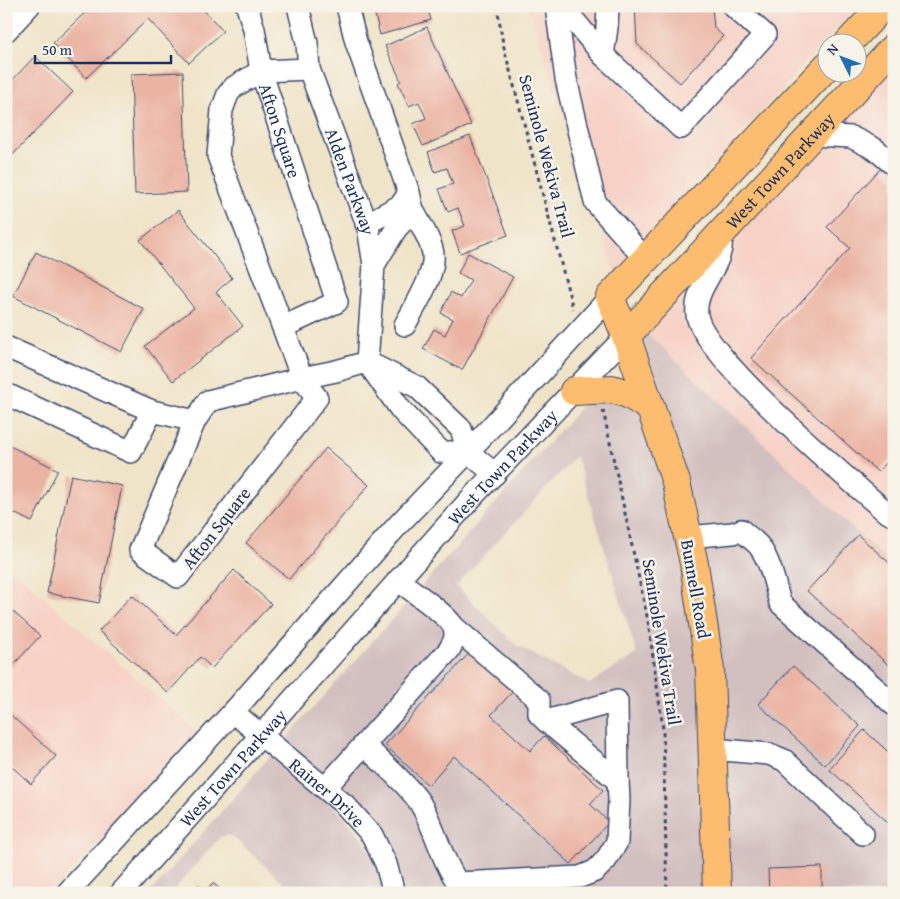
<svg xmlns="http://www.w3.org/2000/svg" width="900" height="899" font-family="'Gentium Book Plus',serif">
<rect width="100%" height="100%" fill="#f7f3e8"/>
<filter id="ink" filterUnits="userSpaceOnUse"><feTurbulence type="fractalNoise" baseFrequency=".02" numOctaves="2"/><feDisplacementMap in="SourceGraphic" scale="10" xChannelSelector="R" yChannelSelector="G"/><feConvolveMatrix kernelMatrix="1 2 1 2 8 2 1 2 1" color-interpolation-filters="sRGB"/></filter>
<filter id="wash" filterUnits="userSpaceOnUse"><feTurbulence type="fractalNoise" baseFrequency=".0096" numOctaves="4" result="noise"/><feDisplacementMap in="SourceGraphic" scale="20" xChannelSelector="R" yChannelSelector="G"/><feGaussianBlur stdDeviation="1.12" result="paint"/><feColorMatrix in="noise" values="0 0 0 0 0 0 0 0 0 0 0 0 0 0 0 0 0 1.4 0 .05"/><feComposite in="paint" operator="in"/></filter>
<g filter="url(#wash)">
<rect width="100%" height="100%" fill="#f0e4c8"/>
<!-- built -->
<path fill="#f7d1c6" d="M528 6H857L615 273Z
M894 64V567L647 333Z
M6 564 198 733 51 893H6Z"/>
<!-- industrial -->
<path fill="#d2bfbf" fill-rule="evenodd" d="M647 333 894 567V893H726L720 669 639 343Z
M612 399 643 414 667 484 700 669 707 893H404L396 862 284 741 587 400ZM576 456 637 654 589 684 516 645 456 586Z
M271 755 339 812 364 840 377 866 384 893H295L233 837 227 835 220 837 171 893H150Z"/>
<g id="blocks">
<!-- building -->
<path fill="#ebb3a2" d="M92 6H200L223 31 189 63 148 19 86 78 53 43Z
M386 6H427L431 20 380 35 374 11 387 8Z
M635 6H712L714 28 723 36 680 83 637 44Z
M427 27 471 125 423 146 413 124 426 118 419 102 409 106 398 83 401 81 385 46Z
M35 56 73 92 6 162V87Z
M183 72 187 192 135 194 131 74Z
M470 136 508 235 460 253 452 231 465 226 458 208 448 212 439 189 453 184 447 168 435 172 428 152Z
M881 168 894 180V455L878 472 751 358 850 248 827 227Z
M178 210 232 278 216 292 243 326 173 381 145 346 194 308 140 240Z
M36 252 144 309 121 352 13 296Z
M468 253 513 277 462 370 423 349 434 329 445 335 453 319 441 313 451 292 461 298 471 280 458 273Z
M6 444 58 470 32 522 6 509Z
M326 448 369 485 289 579 246 543Z
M71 475 122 486 99 603 47 593Z
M858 535 894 567V670L807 591Z
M234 570 271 604 212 668 200 657 168 693 99 631 132 595 176 635Z
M9 608 40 636 6 673V611Z
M473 649 516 688 491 715 530 751 544 736 603 790 590 804 609 822 571 864 454 756 428 785 385 745Z
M793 666 860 726 825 765 758 704Z
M6 711 56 756 31 784 6 761Z
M864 730 894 757V824L892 826 829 769Z
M822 867V893H769L768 869Z
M213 883 224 893H191L198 885 205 891Z"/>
</g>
</g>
<g filter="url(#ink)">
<use href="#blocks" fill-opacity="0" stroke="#3b4a6e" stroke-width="1"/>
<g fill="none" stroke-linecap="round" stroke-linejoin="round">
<!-- minor casing -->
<g stroke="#3b4a6e" stroke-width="24">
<g id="minor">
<path id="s1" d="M247 6 254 29 261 71 337 302 283 327"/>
<path id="s2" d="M298 6 307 43 309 69 368 227 374 265 367 362 401 410 441 452H468"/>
<path d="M347 6 356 42 409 193 413 210 396 229 374 265"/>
<path d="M556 6 566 79 595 202 645 259"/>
<path d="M562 6 603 55 681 128 765 35 733 6"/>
<path d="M6 31 29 6"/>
<path d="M603 55 607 28 608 6"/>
<path d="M309 69 261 71 234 87 228 94 222 110 218 156 302 378 317 398 178 577 140 550 195 421 208 401 302 378 336 371 367 362"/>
<path d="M812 135 851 137 875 149 894 165"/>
<path d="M366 224 401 205 409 193"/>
<path d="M721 233C727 265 693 285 697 315 702 355 850 481 885 511L894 516"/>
<path d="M405 325C415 306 439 270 432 249 428 235 419 222 413 210"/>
<path d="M6 347 152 411 195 421"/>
<path d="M369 363 417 387 461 429 468 452 495 474"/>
<path d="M6 394 131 452 152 411"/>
<path d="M688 537 733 533 741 530C746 535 754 540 759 546 771 562 775 585 780 603L894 705"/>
<path d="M454 627 539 700V714L546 721 617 701 618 781 546 721"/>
<path id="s3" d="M233 712 345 805 372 835 386 864 394 893"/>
<path d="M364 745C381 762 404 781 418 800 435 825 440 858 458 883L580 877 595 871 606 860 617 842 619 799 618 781"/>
<path d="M712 749 769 754 784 760 863 834"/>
<path d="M325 788 449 650C453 643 457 637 454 628 451 617 409 589 398 580"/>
<path d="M67 893 233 712 398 525 468 452 610 297"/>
<path id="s4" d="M121 893 474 495 626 336"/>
</g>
</g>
<!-- major casing -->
<g stroke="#3b4a6e" stroke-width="30">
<g id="major">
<path d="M849 42 883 6"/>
<path id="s5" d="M626 336 894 47"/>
<path d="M574 391 612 389 628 394 651 408"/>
<path d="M717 893 710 670 694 564 676 482 626 336 610 297 828 65"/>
</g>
</g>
<!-- path -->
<path stroke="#3b4a6e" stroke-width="3" stroke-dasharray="4 4" stroke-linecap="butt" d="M497 6 503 44 573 309
M603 410 648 621 663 729 667 893"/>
<!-- minor -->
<use href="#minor" stroke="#fff" stroke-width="21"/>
<!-- major -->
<use href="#major" stroke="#fcbd6f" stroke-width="28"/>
</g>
</g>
<g text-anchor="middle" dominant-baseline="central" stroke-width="5" stroke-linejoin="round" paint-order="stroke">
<!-- street labels -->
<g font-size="18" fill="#1b2f5e" stroke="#f7f3e8">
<text stroke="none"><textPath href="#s1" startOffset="129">Afton Square</textPath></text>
<text transform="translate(547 156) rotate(75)">Seminole Wekiva Trail</text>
<text stroke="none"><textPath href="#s5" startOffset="226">West Town Parkway</textPath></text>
<text stroke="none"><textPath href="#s2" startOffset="184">Alden Parkway</textPath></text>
<text stroke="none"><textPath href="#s4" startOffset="572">West Town Parkway</textPath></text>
<text transform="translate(216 528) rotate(-52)">Afton Square</text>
<text transform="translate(696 589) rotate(80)">Bunnell Road</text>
<text transform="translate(662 642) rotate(81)">Seminole Wekiva Trail</text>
<text stroke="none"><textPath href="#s4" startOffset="168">West Town Parkway</textPath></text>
<text stroke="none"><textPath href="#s3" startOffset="124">Rainer Drive</textPath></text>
</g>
</g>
<!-- margin -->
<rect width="900" height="899" fill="none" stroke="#f7f3e8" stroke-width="25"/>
<!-- north arrow -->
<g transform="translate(842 58) rotate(312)"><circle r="24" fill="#f7f3e8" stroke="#9fa5b1"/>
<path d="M0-4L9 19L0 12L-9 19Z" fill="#1f6fb2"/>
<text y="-8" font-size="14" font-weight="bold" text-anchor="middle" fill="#1b2f5e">N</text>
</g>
<!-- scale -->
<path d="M35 55v8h136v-8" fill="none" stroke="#1b2f5e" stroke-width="2.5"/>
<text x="42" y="55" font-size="15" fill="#1b2f5e" stroke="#f7f3e8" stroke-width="4" paint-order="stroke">50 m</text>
</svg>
